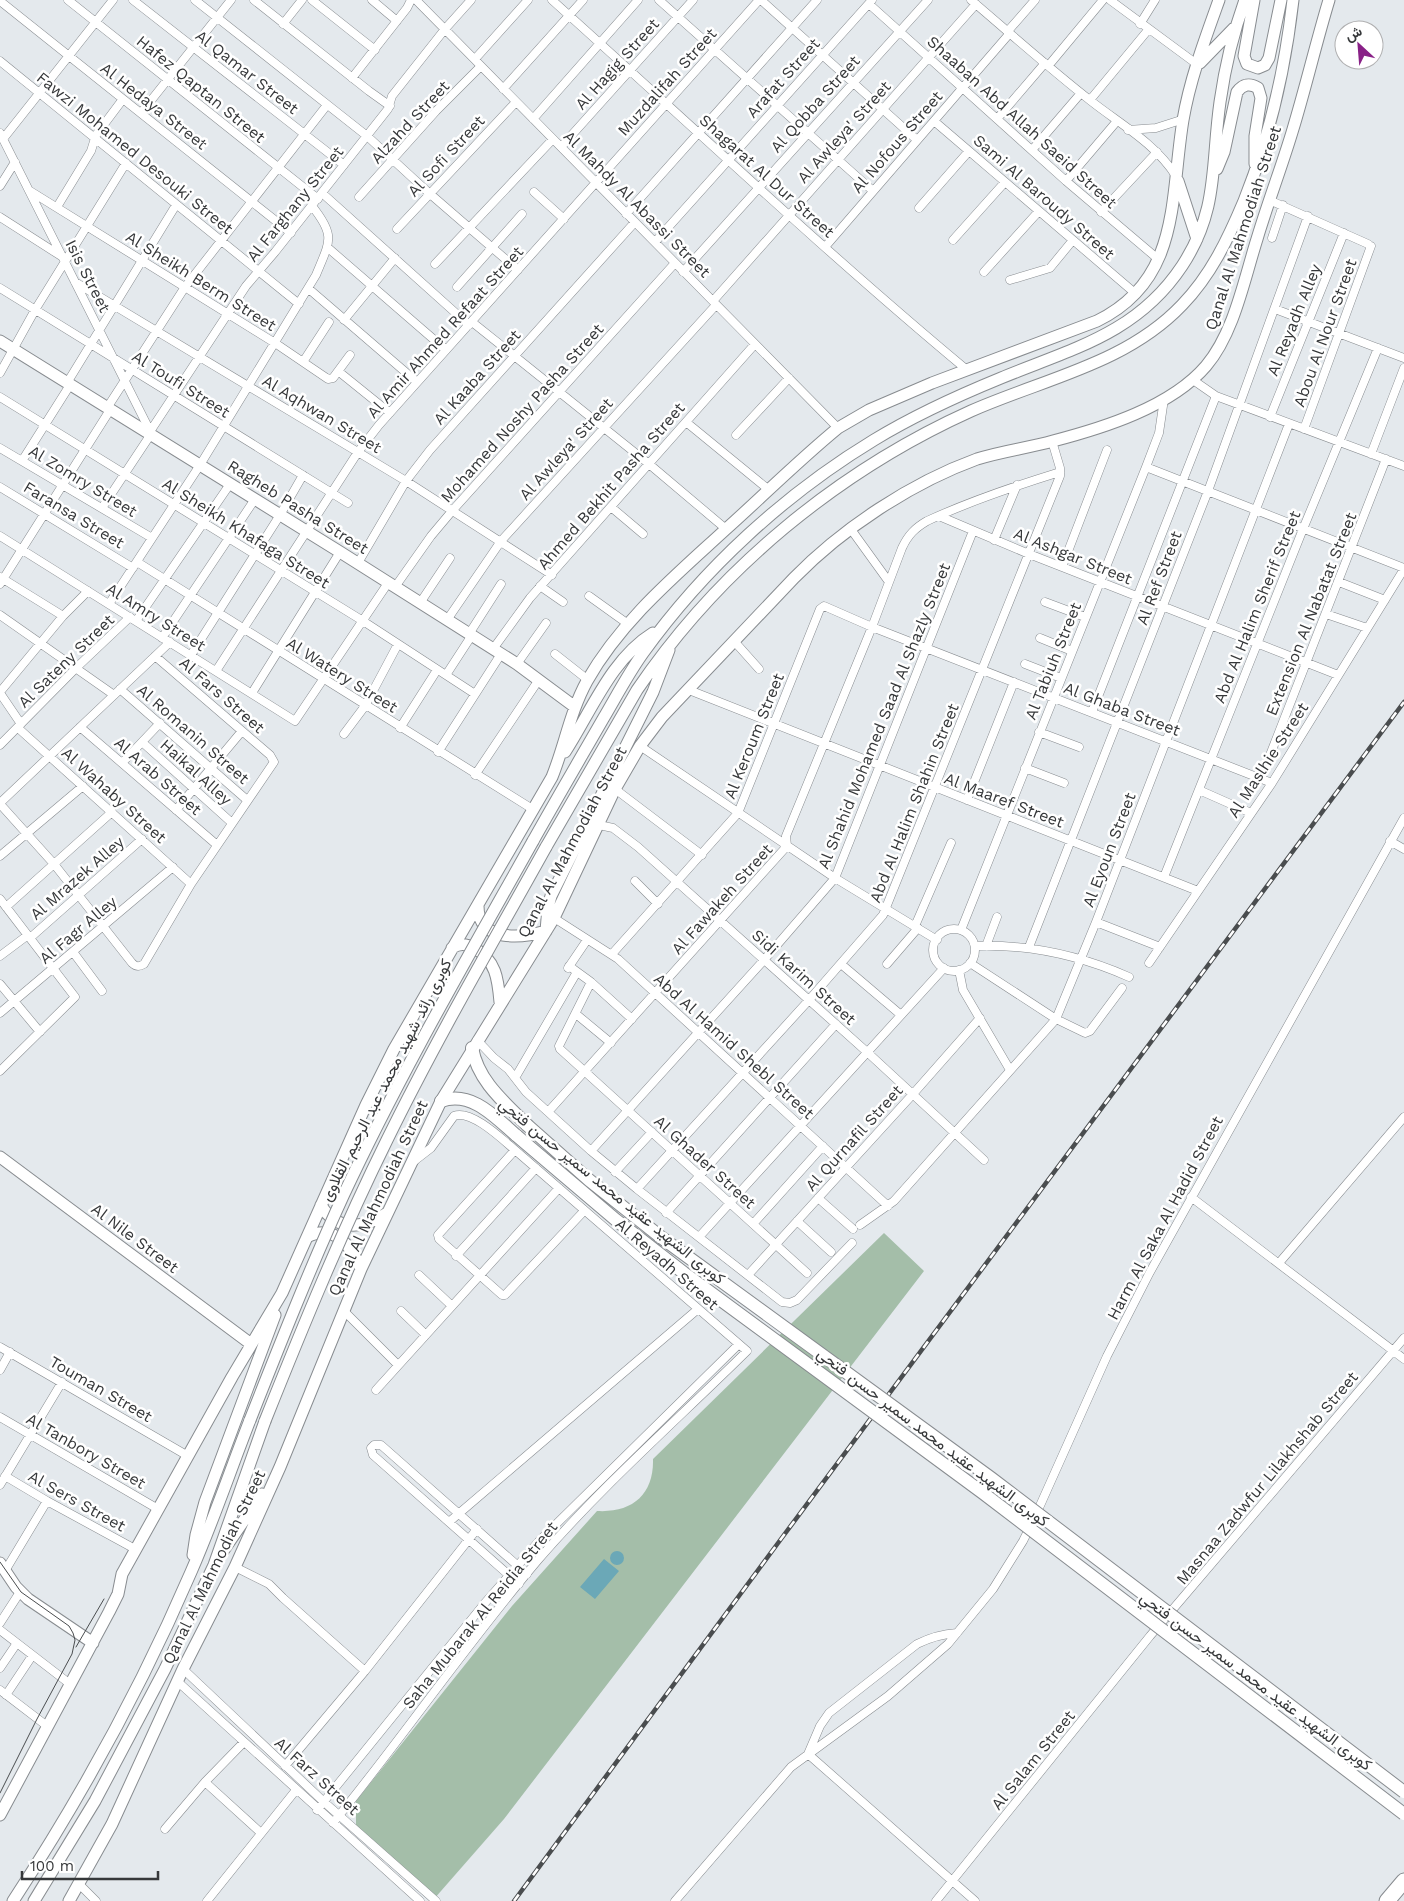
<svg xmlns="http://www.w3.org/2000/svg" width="1404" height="1901" font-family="'Work Sans',Vazirmatn,sans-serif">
<rect width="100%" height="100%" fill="#e4e9ed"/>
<!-- green -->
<path fill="#a4bea9" d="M884 1233 924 1271 504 1819 434 1899 429 1900 356 1832V1801L512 1606 597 1511C632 1513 654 1495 653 1459Z"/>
<!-- water -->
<path fill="#6ba8b7" d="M610 1558a7 7 0 1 1 14 0a7 7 0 1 1-14 0Z
M604 1559 619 1571 595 1599 580 1587Z"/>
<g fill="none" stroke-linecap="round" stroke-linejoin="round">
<!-- street casing -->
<g stroke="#888c90" stroke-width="9">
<path id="street" d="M68 0 318 199
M133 0 344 165
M195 0 367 136 429 193 518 270
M254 0 369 91 390 106
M312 0 375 50
M372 0 397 21
M416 0 838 428
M552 0C690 124 824 251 967 370
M659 0 873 191
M761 0 917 140
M971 0C1011 34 1050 69 1091 101 1120 124 1155 143 1176 176
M1110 0 1198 65
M0 1 291 233
M869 4 1066 181 1158 259
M283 24 302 0
M1140 24 1155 0
M1008 31 1035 0
M475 59 528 0
M0 61 299 304
M1049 65 1103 0
M352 78 407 8 411 0
M503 89 583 0
M1090 100 1148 30
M141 113 231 0
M533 119 638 0
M997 119 1045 63
M934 121 1136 294
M1128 130 1156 128 1184 119
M0 133 150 431
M3 139 113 0
M561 147 693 0
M1032 150 1081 93
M1066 181 1117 121
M0 186 15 162
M30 191 275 343 328 379 333 378 350 355
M534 192 564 219
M322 193 469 325
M359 197 436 111 481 66
M1269 200 1368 244
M57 207 91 151 96 135 123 99
M919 208 969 151
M1101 212 1157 152
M626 214 817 0
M0 217 61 256
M397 229 516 102
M1272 238 1283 205
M953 240 1005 182
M655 242 872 0
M327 247 446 350
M825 247 1010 33
M435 264 553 139
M683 272 928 0
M984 272 1039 211
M1010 280 1050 268 1073 240
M75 282 406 481 552 575
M457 287 522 214
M0 288 348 503
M309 289 417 382
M713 301 976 4
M1275 309 1404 358
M344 320 395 258
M472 322 649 464 726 529
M303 362 329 322
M338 371 390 413
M0 373 35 310 126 163
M1193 380 1216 396 1404 466
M67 383 176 205
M0 397 363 621 475 694
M107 408 185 287 327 105
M1270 417 1344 233
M686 422 769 490
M1304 429 1371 246
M149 433 246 286 275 252 388 109 392 96 445 29 471 0
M736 435 789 378
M0 448 152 538
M1371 454 1404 368
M22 461 70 385
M1146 467 1404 568
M0 487 133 568
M611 507 643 534
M102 508 151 434
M939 516 1029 554 1338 675
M850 528 889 582
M0 536 295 721 388 583
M994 540 1017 485
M137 562 534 810
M358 563 406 481 430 450 635 222
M1062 567 1107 450
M0 577 63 616
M1339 582 1385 600
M0 584 110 410
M540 586 563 602
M395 587 431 536 452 511 675 263
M589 596 628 624
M1045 602 1085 617
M420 603 450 558
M109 604 200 465 316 275C330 241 336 236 312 206
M1326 614 1367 628
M0 615 114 695
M447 620 501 541 716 305
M136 621 230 484
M469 634 501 584
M162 638 255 499
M1040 638 1072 651
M734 641 759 669
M493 649 530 598 755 344
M555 654 588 680
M191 655 280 515 303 475
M517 664 546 623
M1025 664 1061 678
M216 671 358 452 379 425 759 0
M446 675 472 635
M120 689 247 800
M689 690 1198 891
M0 692 63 616 88 591
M0 693 21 724
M252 693 340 552
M1092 712 1216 396
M80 727 217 845
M18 728 191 884
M400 728 437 670
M1039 732 1079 747
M344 734 365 706 398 644
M142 742 232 823
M0 745 76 668 130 617
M640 746 835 878 937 940
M438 752 501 654
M122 763 160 723
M1025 768 1064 783
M475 775 538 681
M1261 778 1386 459
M615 789 702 855
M1199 790 1251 813
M967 800 1014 682
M0 803 170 642
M0 804 54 864 132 963C136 967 139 967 144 964L191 884 274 762 270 755 155 656
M176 810 242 731
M599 825 613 828 638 847 867 1052 984 1160
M1390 841 1404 849
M0 856 83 786
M1164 877 1303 529 1378 348
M635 881 658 904
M0 899 75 997 0 1071
M6 907 112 812
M554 918 618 959 888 1206
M1096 922 1160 947
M915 926 951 843
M933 950a21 21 0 1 1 42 0a21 21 0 1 1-42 0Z
M961 930 1146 467 1159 433 1164 399
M30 938 142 839
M975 946C1029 944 1079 955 1129 977
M986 946 997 917
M1029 947 1208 491 1308 216
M73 952 102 991
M612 954 738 813 820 609 824 606 872 627 1272 783
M0 956 28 935
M970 963 1056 1019 1085 1033 1090 1031 1122 988
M1149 963 1272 783 1404 569
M841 964 901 1015
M887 964 918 928
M569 966 591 982 632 1019
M568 968 587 940
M959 970 963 990 1010 1070
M591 982 559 1046 560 1049 807 1273
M0 984 40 1032
M0 1013 173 867
M576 1014 611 1043
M477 1040 494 1058 508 1069 526 1092 591 1151 637 1189 782 1302 790 1303 797 1300 852 1243
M515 1078 577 972
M548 1112 787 846 786 836 872 627 902 548C908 535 915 528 927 521 970 501 1015 486 1060 472
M515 1150 438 1235 439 1239 502 1295H505L584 1211
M591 1151 764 960 835 878 973 531
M615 1172 652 1132
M637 1189 809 1000 883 915 1060 476V468L1052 441
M1191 1197 1404 1359
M818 1198 853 1229
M666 1213 836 1024
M797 1221 831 1252
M753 1224 823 1146
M860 1225 894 1201 1056 1019 1096 922 1289 424
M699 1237 944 968
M456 1256 536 1168
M1279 1263 1404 1117
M419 1275 452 1306
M748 1275 913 1094 980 1018
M344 1311 398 1365
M401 1311 426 1335
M0 1347 188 1456
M0 1370 10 1352
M376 1390 559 1188
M0 1417 158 1509
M5 1476 47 1501 135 1549
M0 1485 62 1382
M449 1522 698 1309
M235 1567 269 1584 283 1598 365 1671
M5 1571 47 1501
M519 1584 373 1455 371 1448 374 1445H381L527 1574
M0 1623 20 1592
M0 1630 70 1684
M0 1668 17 1643
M183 1669 324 1802 436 1901
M177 1681 420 1901
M0 1690 47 1726
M6 1695 32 1656
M808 1754 975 1901
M808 1754 820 1726 829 1713 917 1644C931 1637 942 1634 957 1633
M285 1766 365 1671 477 1529
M205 1782 261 1833
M317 1810 484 1604 540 1540 739 1344
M333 1823C403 1737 466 1645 538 1560 603 1485 677 1420 747 1351L515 1150C502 1139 471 1109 454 1116L431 1148 413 1162
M165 1829 205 1782 244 1742
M80 1885 96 1901
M207 1901 296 1790
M675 1901 791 1767 888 1696 948 1644 993 1589 1023 1541 1034 1519 1107 1356 1150 1272 1404 818
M936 1901 1150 1636 1404 1338"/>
</g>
<!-- secondary casing -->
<g stroke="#888c90" stroke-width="13">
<path id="secondary" d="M1254 0 1244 56 1247 64 1258 68 1265 65 1269 58 1281 0
M1200 63 1234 28
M1217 169 1224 152 1237 92C1243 84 1250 83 1258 88L1261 98 1255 136V164
M1178 181 1197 239
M0 341 340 552 517 664 575 707
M565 752C591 712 611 659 653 633
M533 841C556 800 580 759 603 719 616 697 628 674 643 653 704 568 785 494 874 440 915 415 957 396 1001 378 1071 349 1137 334 1182 266 1219 210 1211 165 1220 102 1225 67 1233 33 1245 0
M546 847 637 690C719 569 838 471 971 411 1043 379 1126 364 1182 305 1211 275 1228 239 1244 201 1270 136 1285 70 1293 0
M478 906C478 943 522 938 546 931L548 907 551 896 653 692 669 650
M452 948C460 943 466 944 474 948 496 960 498 979 500 1002
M0 1157 251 1344
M321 1205C336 1232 364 1229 387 1213
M307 1237C335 1223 351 1246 361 1269
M223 1551 262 1494
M193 1555 196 1535 205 1502 275 1315
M0 1563 16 1587 28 1599 93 1643
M0 1815 109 1612 118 1594 122 1574 232 1377 282 1293 366 1105 394 1049 552 777C565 745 570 712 587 681 621 621 675 576 725 530 763 496 799 460 838 428L869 410 932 383 1097 321C1181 280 1170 199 1183 120 1190 79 1205 39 1219 0
M13 1901C81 1797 142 1686 191 1572 213 1522 230 1471 250 1420
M34 1901 95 1801 165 1669 214 1565 265 1421
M69 1901 112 1824 183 1669 235 1567 280 1467 361 1269 441 1101 554 918 615 789 640 746 662 717 794 578C843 528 911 483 977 459 1002 451 1028 448 1053 441 1103 428 1171 407 1206 366 1234 333 1244 280 1257 239 1268 202 1282 166 1293 129 1306 86 1316 43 1329 0"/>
</g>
<!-- primary casing -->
<g stroke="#888c90" stroke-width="14">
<path id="primary" d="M472 1048C478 1081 504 1102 527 1125
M441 1101C472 1090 496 1118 517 1136"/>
</g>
<!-- highway casing -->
<g stroke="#888c90" stroke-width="17">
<path id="highway" d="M1387 1901 1404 1881"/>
</g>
<!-- street -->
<use href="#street" stroke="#fff" stroke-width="8"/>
<!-- secondary -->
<use href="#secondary" stroke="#fff" stroke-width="11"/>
<!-- primary -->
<use href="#primary" stroke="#fff" stroke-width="12"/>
<!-- highway -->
<use href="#highway" stroke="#fff" stroke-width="15"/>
<!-- tram -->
<path stroke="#4a4d4f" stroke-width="1" d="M0 1562 21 1592 69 1626 73 1633 75 1640 72 1654 37 1719 0 1793
M76 1647 104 1599"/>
<!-- rail casing -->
<g stroke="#4a4d4f" stroke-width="4.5">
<path id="rail" d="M514 1901 781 1539 1404 702"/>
</g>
<!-- rail -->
<use href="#rail" stroke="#fff" stroke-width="2.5" stroke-dasharray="8" stroke-linecap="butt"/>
<!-- secondary-bridge casing -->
<g stroke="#888c90" stroke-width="13" stroke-linecap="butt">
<path id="secondary-bridge" d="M250 1420C280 1344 310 1268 344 1194 401 1072 468 957 533 841
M265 1421C303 1326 342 1231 387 1140 436 1040 492 944 546 847"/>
</g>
<!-- primary-bridge casing -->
<g stroke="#888c90" stroke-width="14" stroke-linecap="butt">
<path id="primary-bridge" d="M527 1125 589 1180 662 1238 991 1478 1404 1792
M517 1136 616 1220 684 1273 983 1493 1404 1814"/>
</g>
<!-- secondary-bridge -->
<use href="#secondary-bridge" stroke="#fff" stroke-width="11"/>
<!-- primary-bridge -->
<use href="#primary-bridge" stroke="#fff" stroke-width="12"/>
</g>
<g text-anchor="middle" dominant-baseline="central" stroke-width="5" stroke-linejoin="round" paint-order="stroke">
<!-- street labels -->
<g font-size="16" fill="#36383a" stroke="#fff">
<text transform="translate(617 64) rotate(-48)">Al Hagig Street</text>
<text transform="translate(247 72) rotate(38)">Al Qamar Street</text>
<text transform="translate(783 78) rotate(-48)">Arafat Street</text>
<text transform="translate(667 82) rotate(-48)">Muzdalifah Street</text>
<text transform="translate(201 89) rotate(39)">Hafez Qaptan Street</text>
<text transform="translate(815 104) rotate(-48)">Al Qobba Street</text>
<text transform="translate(154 106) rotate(38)">Al Hedaya Street</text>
<text transform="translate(410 122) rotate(-47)">Alzahd Street</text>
<text transform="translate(1022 122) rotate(42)">Shaaban Abd Allah Saeid Street</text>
<text transform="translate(844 132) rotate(-48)">Al Awleya' Street</text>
<text transform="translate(897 142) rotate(-49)">Al Nofous Street</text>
<text transform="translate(135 153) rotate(39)">Fawzi Mohamed Desouki Street</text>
<text transform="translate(446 156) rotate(-47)">Al Sofi Street</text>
<text transform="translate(767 176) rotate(42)">Shagarat Al Dur Street</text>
<text transform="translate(1044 197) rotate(41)">Sami Al Baroudy Street</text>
<text transform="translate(295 204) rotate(-51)">Al Farghany Street</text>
<text transform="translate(637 204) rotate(45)">Al Mahdy Al Abassi Street</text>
<text transform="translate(1243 228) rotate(-72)">Qanal Al Mahmodiah Street</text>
<text transform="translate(88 276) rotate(63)">Isis Street</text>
<text transform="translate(201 281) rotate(32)">Al Sheikh Berm Street</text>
<text transform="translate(1294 320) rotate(-68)">Al Reyadh Alley</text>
<text transform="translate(445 332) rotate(-48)">Al Amir Ahmed Refaat Street</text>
<text transform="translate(1325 333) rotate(-70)">Abou Al Nour Street</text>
<text transform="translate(477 377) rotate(-48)">Al Kaaba Street</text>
<text transform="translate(181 384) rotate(32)">Al Toufi Street</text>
<text transform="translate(522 413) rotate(-48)">Mohamed Noshy Pasha Street</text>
<text transform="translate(322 414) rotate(31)">Al Aqhwan Street</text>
<text transform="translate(566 449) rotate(-48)">Al Awleya' Street</text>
<text transform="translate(83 481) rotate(31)">Al Zomry Street</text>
<text transform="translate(611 486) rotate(-49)">Ahmed Bekhit Pasha Street</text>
<text transform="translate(298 507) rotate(32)">Ragheb Pasha Street</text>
<text transform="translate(74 515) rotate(31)">Faransa Street</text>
<text transform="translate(246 533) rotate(32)">Al Sheikh Khafaga Street</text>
<text transform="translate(1073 556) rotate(22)">Al Ashgar Street</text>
<text transform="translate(1159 578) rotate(-69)">Al Ref Street</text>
<text transform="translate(1257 607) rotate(-68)">Abd Al Halim Sherif Street</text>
<text transform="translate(1311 614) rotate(-68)">Extension Al Nabatat Street</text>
<text transform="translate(156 617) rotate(32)">Al Amry Street</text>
<text transform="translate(66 661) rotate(-44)">Al Sateny Street</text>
<text transform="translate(1053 661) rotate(-68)">Al Tabiuh Street</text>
<text transform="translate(342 675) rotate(32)">Al Watery Street</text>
<text transform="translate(222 695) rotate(41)">Al Fars Street</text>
<text transform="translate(1122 709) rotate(21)">Al Ghaba Street</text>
<text transform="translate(884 716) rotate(-68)">Al Shahid Mohamed Saad Al Shazly Street</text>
<text transform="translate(193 734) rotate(41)">Al Romanin Street</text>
<text transform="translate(754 736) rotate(-68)">Al Keroum Street</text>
<text transform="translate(1268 760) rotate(-57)">Al Maslhie Street</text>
<text transform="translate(196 772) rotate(42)">Haikal Alley</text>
<text transform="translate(158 776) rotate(41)">Al Arab Street</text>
<text transform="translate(114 795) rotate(42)">Al Wahaby Street</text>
<text transform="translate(1004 800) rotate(21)">Al Maaref Street</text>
<text transform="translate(914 803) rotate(-68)">Abd Al Halim Shahin Street</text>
<text transform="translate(572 842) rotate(-62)">Qanal Al Mahmodiah Street</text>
<text transform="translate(1109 850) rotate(-69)">Al Eyoun Street</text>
<text transform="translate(77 878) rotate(-41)">Al Mrazek Alley</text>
<text transform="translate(722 899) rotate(-48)">Al Fawakeh Street</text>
<text transform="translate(78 930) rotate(-40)">Al Fagr Alley</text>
<text transform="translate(804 977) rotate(42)">Sidi Karim Street</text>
<text transform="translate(734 1046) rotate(42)">Abd Al Hamid Shebl Street</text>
<text transform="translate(386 1080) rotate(-63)">كوبرى رائد شهيد محمد عبد الرحيم القلاوى</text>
<text transform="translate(854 1138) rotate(-48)">Al Qurnafil Street</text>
<text transform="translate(705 1162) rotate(42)">Al Ghader Street</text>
<text transform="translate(612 1191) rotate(39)">كوبرى الشهيد عقيد محمد سمير حسن فتحي</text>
<text transform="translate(378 1198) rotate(-65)">Qanal Al Mahmodiah Street</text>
<text transform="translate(1165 1218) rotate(-62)">Harm Al Saka Al Hadid Street</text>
<text transform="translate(135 1238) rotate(37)">Al Nile Street</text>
<text transform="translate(667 1264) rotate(41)">Al Reyadh Street</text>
<text transform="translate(101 1389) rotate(30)">Touman Street</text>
<text transform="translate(933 1437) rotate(37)">كوبرى الشهيد عقيد محمد سمير حسن فتحي</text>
<text transform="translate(86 1451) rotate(30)">Al Tanbory Street</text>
<text transform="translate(1267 1478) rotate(-50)">Masnaa Zadwfur Lilakhshab Street</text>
<text transform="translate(77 1501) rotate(29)">Al Sers Street</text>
<text transform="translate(214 1567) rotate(-64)">Qanal Al Mahmodiah Street</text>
<text transform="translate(480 1615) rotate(-51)">Saha Mubarak Al Reidia Street</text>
<text transform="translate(1256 1681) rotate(37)">كوبرى الشهيد عقيد محمد سمير حسن فتحي</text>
<text transform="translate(1033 1760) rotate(-51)">Al Salam Street</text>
<text transform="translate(317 1776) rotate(42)">Al Farz Street</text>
</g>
</g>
<!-- north arrow -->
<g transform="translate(1359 45) rotate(334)"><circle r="24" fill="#ffffff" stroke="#afafb0"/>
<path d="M0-4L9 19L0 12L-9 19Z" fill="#892187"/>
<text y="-8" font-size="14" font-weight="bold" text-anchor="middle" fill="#36383a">ش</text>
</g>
<!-- scale -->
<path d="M22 1871v8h136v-8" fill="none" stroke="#36383a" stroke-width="2.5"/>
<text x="30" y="1871" font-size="15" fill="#36383a" stroke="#ffffff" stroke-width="4" paint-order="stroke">100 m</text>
</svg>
